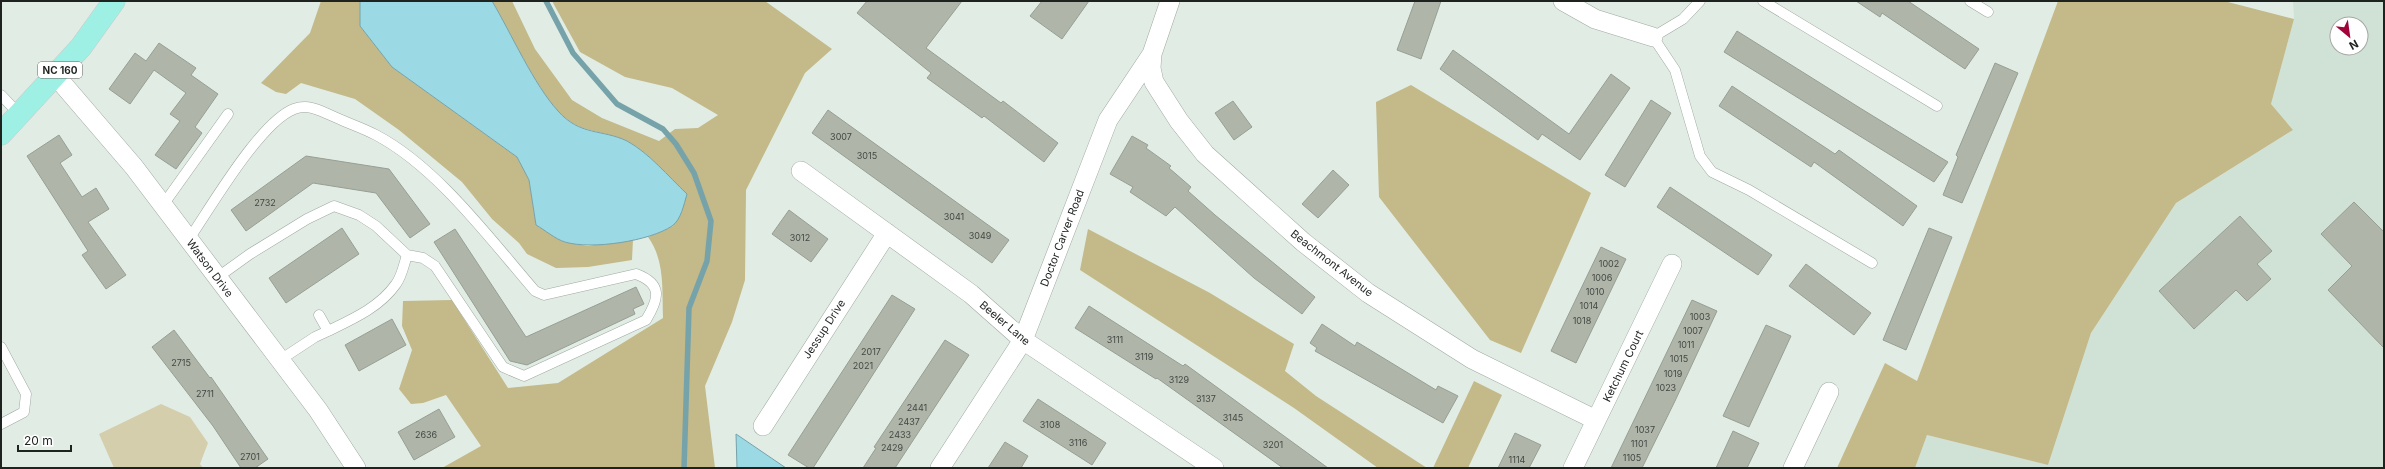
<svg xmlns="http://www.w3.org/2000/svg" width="2385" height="469" font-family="Inter,sans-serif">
<rect width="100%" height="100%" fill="#e1ede4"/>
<!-- built -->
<path fill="#d0e2d5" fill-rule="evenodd" d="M2293 1H2384V468H1915L1927 435 2048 465 2091 333 2176 203 2293 130 2271 104 2294 19ZM2337 24H2361V48H2337Z"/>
<!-- green -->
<path fill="#d5ceac" d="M161 404 190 417 208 443 200 464 203 468H114L99 434Z"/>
<!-- forest -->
<path fill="#c3b989" d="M321 1H360V26L392 67 517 157 529 180 536 225 564 242 588 246 633 239 632 260 588 267 556 268 527 254 519 243 492 219 462 182 399 130 355 99 301 83 286 94 276 92 261 83 310 33Z
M492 1H512L535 49 572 100 602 118 659 141 675 129 698 128 718 115 672 88 625 77 580 52 552 1H765L832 49 805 73 746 190 745 280 732 322 705 386 715 468H442L481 446 446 395 423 403 411 404 399 389 412 350 402 326 403 301 452 300 508 388 558 383 663 318C662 290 665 260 648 237L673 226 687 194C668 176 649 153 627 141 602 129 580 135 558 111 534 85 511 33 492 1Z
M2058 1H2224L2294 19 2271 104 2293 130 2176 203 2091 333 2048 465 1927 435 1915 468H1837L1885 363 1917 381Z
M1411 85 1591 193 1521 353 1490 340 1379 197 1376 102Z
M1088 229 1210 293 1294 344 1285 371 1316 396 1427 468H1378L1294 408 1080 270Z
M1474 381 1502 395 1468 468H1433Z"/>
<!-- water -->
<path fill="#9bd9e5" stroke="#76a2aa" d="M360 1H492C511 33 534 85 558 111 580 136 602 129 627 141 649 153 668 176 687 194 684 204 681 220 672 226 650 241 591 250 565 242 555 239 545 230 536 225L529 180 517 157 392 67 360 26Z
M736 434 786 468H737Z"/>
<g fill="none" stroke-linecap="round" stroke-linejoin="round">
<!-- stream -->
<path stroke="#76a2aa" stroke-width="5.5" d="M546 1 573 53 617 104 663 129 676 144 694 173 711 221 707 261 689 308 684 468"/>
</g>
<!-- building -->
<path fill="#b0b5aa" stroke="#999e93" d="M867 1H962L926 48 1001 103 1003 101 1058 143 1044 162 984 116 982 118 927 78 931 73 857 13Z
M1042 1H1089L1062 39 1030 16Z
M1415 1H1441L1421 59 1397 50Z
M1856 1H1908L1979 49 1965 69 1882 13 1880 17Z
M1737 31 1860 108 1948 162 1934 182 1724 52Z
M159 43 196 68 191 75 218 94 195 127 202 133 176 169 155 155 180 121 170 114 186 93 154 70 130 104 109 89 135 53 146 61Z
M1453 50 1569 134 1611 74 1630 88 1580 160 1542 134 1538 140 1440 69Z
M1995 63 2018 73 1962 203 1943 195 1958 157 1956 155Z
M1732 86 1835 154 1839 150 1917 206 1903 226 1814 162 1811 167 1719 106Z
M1651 100 1671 113 1625 187 1605 175Z
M1233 101 1252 127 1234 140 1215 113Z
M828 110 1009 240 992 263 812 133Z
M59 135 72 155 60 163 82 197 96 188 109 209 88 222 126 275 106 289 82 255 88 251 27 156Z
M1132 136 1148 145 1146 148 1171 166 1169 168 1191 187 1188 191 1215 215 1315 297 1302 314 1254 278 1175 207 1166 216 1130 192 1133 187 1110 174Z
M306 156 389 169 430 224 410 238 376 193 313 183 246 231 231 210Z
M1333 170 1349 185 1318 218 1302 204Z
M1670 187 1772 255 1758 275 1657 207Z
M2354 202 2384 232V348L2328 290 2352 266 2321 234Z
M789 210 828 239 811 262 772 234Z
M2240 216 2272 251 2257 264 2271 279 2247 301 2236 290 2194 329 2159 291Z
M342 228 359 254 286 303 269 278Z
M1929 228 1952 237 1906 350 1883 340Z
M455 229 526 337 636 287 644 304 633 309 635 314 527 365 510 361 434 242Z
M1601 247 1626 259 1576 363 1551 351Z
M1806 264 1871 313 1854 335 1789 286Z
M892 295 915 309 813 468H809L788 455Z
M1692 300 1717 311 1675 401 1642 468H1611Z
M1089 306 1183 366 1185 364 1328 468H1283L1157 378 1156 379 1075 328Z
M392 319 406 345 359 371 345 345Z
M1322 324 1355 346 1357 342 1436 390 1438 386 1458 396 1443 423 1315 351 1317 348 1310 343Z
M1766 325 1791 336 1749 427 1723 416Z
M174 330 210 378 211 377 268 459 255 468H241L213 426 152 347Z
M945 340 969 355 895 468H863L876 448 874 447Z
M1038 399 1106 443 1092 465 1023 421Z
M439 409 455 437 414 460 398 432Z
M1733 431 1759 443 1747 468H1716Z
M1515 433 1541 445 1529 468H1498Z
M1005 442 1028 456 1021 468H988Z"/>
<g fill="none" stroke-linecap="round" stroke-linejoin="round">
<!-- lane casing -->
<g stroke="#9fa9a2" stroke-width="11">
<path id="lane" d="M1700 1 1683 19 1653 37 1675 70 1700 156 1712 172 1749 190 1872 263
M1763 1 1937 106
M1970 1 1988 12
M1 95 19 114
M163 205 228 114
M189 239C211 207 260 122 294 109 309 103 323 112 337 118 350 124 363 128 376 135 437 167 490 239 535 291L544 295 636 274C663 284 659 299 646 320L524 376 503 367 435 266 423 258 407 255 376 226 359 215 334 206 307 219 250 254 218 277
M319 315 328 331C353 319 380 307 396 284 402 276 404 264 407 255
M1 347 26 394 24 412 1 424
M280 360 315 337 328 331"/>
</g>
<!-- street casing -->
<g stroke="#9fa9a2" stroke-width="20">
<path id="street" d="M1563 1 1595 19 1653 37
M1152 54 1151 68 1154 82 1179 121 1205 154 1303 242 1368 293 1472 359 1596 420
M55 75 134 167 318 410 356 468
M801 171 971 294 1023 340 1214 468
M763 426 887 233
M940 468 1023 340 1108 120 1152 54 1170 1
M1573 468 1672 264
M1793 468 1829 392"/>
</g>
<!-- primary casing -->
<g stroke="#c9cac9" stroke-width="23">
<path id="primary" d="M1 134 81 47 114 1"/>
</g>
<!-- lane -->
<use href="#lane" stroke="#fff" stroke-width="10"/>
<!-- street -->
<use href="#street" stroke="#fff" stroke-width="19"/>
<!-- primary -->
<use href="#primary" stroke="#9ff0e4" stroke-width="22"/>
</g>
<g text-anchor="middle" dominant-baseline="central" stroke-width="4" stroke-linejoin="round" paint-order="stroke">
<!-- number labels -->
<g font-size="9" fill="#434842">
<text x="841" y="136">3007</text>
<text x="867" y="155">3015</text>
<text x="265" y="202">2732</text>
<text x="954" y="216">3041</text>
<text x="980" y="235">3049</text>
<text x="800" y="237">3012</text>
<text x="1609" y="263">1002</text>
<text x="1602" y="277">1006</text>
<text x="1595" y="291">1010</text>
<text x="1589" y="305">1014</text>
<text x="1700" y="316">1003</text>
<text x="1582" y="320">1018</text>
<text x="1693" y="330">1007</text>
<text x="1115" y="339">3111</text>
<text x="1686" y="344">1011</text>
<text x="871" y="351">2017</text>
<text x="1144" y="356">3119</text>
<text x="1679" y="358">1015</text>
<text x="181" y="362">2715</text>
<text x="863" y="365">2021</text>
<text x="1673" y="373">1019</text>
<text x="1179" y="379">3129</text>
<text x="1666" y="387">1023</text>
<text x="205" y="393">2711</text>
<text x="1206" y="398">3137</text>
<text x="917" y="407">2441</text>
<text x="1233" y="417">3145</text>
<text x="909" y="421">2437</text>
<text x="1050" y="424">3108</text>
<text x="1645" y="429">1037</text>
<text x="426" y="434">2636</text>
<text x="900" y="434">2433</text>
<text x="1078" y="442">3116</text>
<text x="1639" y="443">1101</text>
<text x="1273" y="444">3201</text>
<text x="892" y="447">2429</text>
<text x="250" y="456">2701</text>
<text x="1632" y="457">1105</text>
<text x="1517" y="459">1114</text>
</g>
<!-- shield labels -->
<rect fill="#fff" stroke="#626563" stroke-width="1" x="38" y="62" width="44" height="16" rx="3"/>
<g font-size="10" font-weight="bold" fill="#1f2320">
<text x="60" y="70">NC 160</text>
</g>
<!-- street labels -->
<g font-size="11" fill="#1f2320" stroke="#fff">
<text transform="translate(1062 238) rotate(-69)">Doctor Carver Road</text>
<text transform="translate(1332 263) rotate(38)">Beachmont Avenue</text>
<text transform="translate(210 268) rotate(53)">Watson Drive</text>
<text transform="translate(1005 323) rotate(40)">Beeler Lane</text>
<text transform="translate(824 329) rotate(-57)">Jessup Drive</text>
<text transform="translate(1623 366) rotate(-64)">Ketchum Court</text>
</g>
</g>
<!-- border -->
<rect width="2385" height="469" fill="none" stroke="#1f2320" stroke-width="4"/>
<!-- north arrow -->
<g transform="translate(2349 36) rotate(151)"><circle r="19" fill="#ffffff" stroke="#a5a7a6"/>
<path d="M0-3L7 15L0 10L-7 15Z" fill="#a20439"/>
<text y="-6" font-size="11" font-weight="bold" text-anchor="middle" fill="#1f2320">N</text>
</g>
<!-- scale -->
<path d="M18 445v6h53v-6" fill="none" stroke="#1f2320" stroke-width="2"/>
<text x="24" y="445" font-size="12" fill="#1f2320" stroke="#ffffff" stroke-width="3" paint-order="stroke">20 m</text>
</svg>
